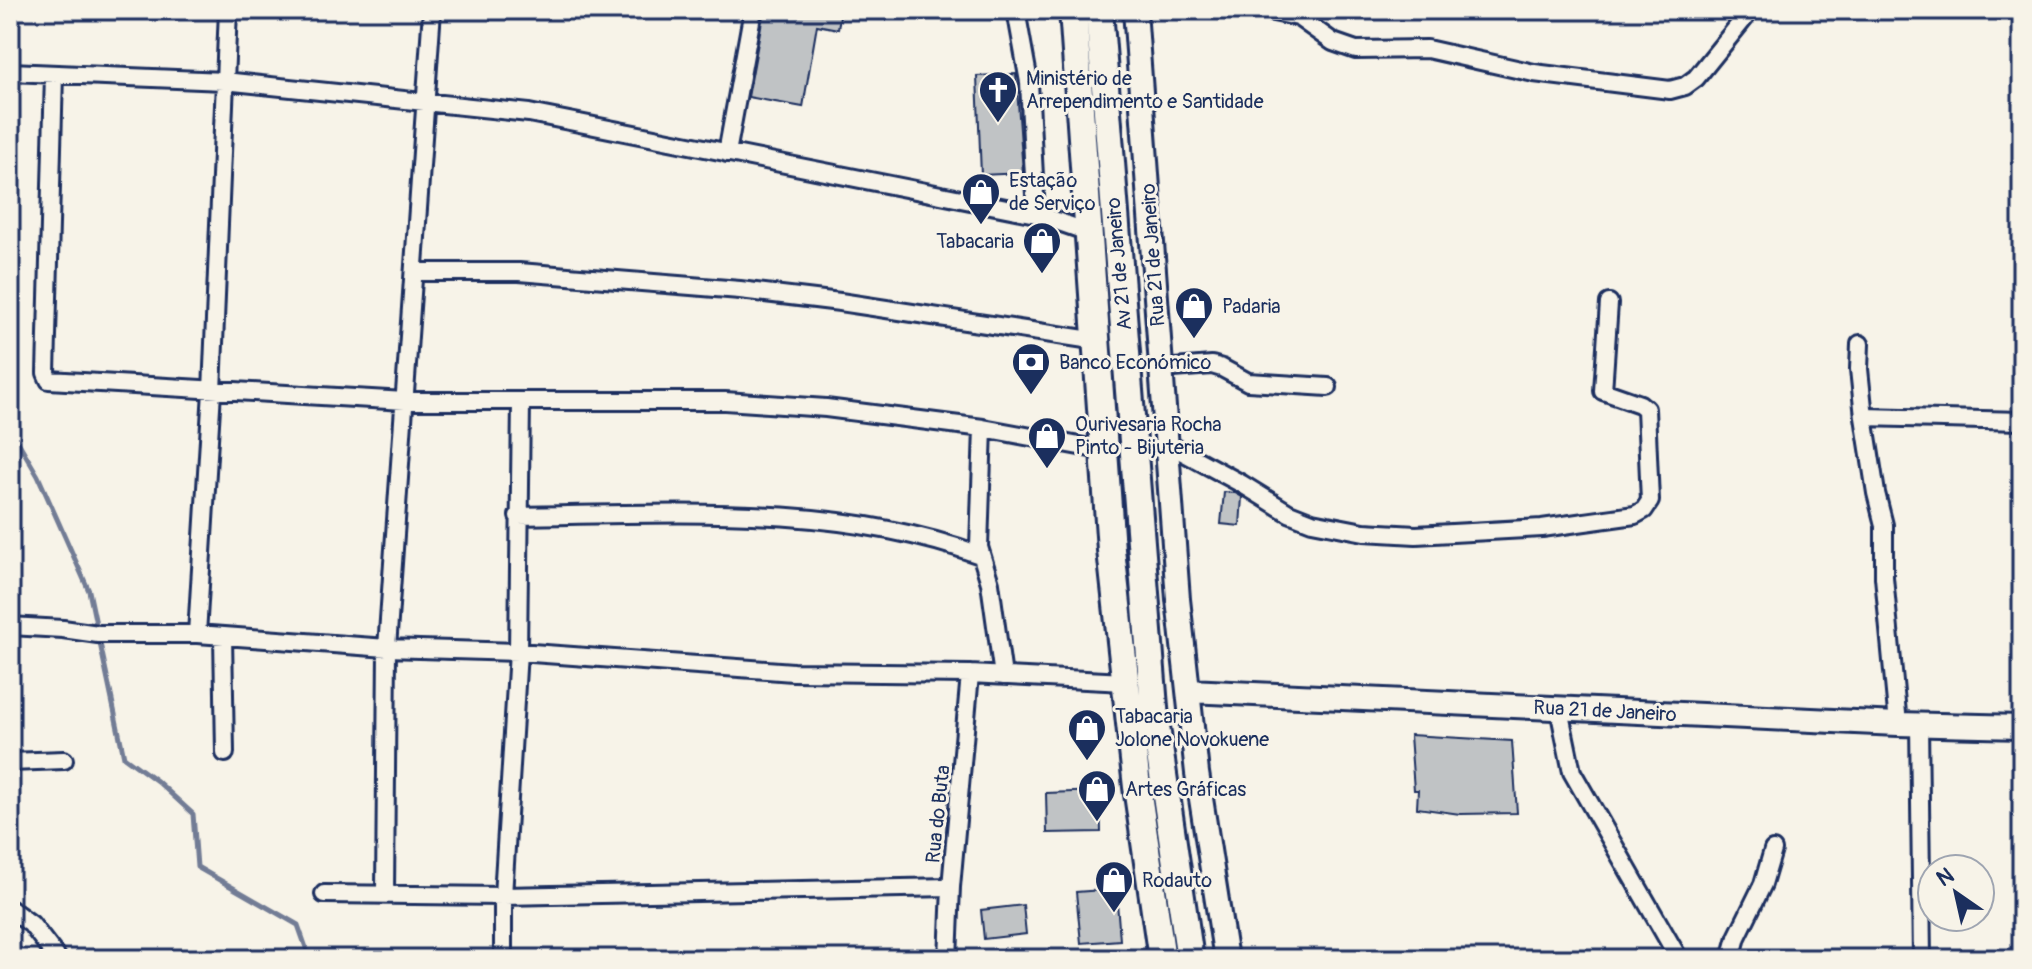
<svg xmlns="http://www.w3.org/2000/svg" width="2032" height="969" font-family="Pangolin,sans-serif">
<rect width="100%" height="100%" fill="#f7f3e8"/>
<filter id="ink" filterUnits="userSpaceOnUse"><feTurbulence type="fractalNoise" baseFrequency=".0125" numOctaves="2"/><feDisplacementMap in="SourceGraphic" scale="16" xChannelSelector="R" yChannelSelector="G"/><feConvolveMatrix kernelMatrix="1 2 1 2 8 2 1 2 1" color-interpolation-filters="sRGB"/></filter>
<g filter="url(#ink)">
<g fill="none" stroke-linecap="round" stroke-linejoin="round">
<!-- stream -->
<path stroke="#727c95" stroke-width="5" d="M10 428 38 476 89 591 124 757 157 781 193 814 197 867 298 925 310 959"/>
</g>
<!-- building -->
<path fill="#c0c3c5" stroke="#1b2f5e" stroke-width="2" d="M764 10H841L838 29 817 25 803 107 748 97Z
M1016 74 1023 173 981 175 977 76Z
M1224 492 1235 493 1242 497 1240 526 1221 524Z
M1410 735 1512 741 1517 813 1460 814 1417 808 1418 790H1414Z
M1100 791 1101 832 1047 833 1046 793Z
M1116 889 1120 940 1081 943 1076 892Z
M1023 905 1026 934 984 939 981 910Z"/>
<g fill="none" stroke-linecap="round" stroke-linejoin="round">
<!-- minor casing -->
<g stroke="#1b2f5e" stroke-width="22">
<path id="minor" d="M1016 10 1029 82 1036 214
M1263 10 1298 17 1333 42 1356 50 1427 49 1534 73 1670 90 1685 86 1696 78 1751 10
M10 72 224 81 529 113 1036 214 1091 233
M54 74 46 373 49 380 405 401H725L826 408 983 428 1106 451
M727 153 753 10
M414 272H519L740 290 840 302 1098 341
M1860 344 1859 369 1864 417 1876 493 1884 525V577L1898 724
M1161 369 1212 365 1222 368 1248 382 1328 387
M1864 417 2022 421
M983 428 979 547 990 583 1003 676
M1166 443 1242 484 1289 513 1312 522 1364 532 1416 535 1542 528 1635 515 1644 510 1650 501 1646 409 1640 404 1603 391 1609 303
M518 516C671 514 835 502 980 555
M10 626 63 629 98 634H197L387 648 518 652 793 672 970 674 1125 682
M197 634 212 391 228 10
M223 636 225 753
M1559 709 1572 772 1679 959
M1919 723 1922 959
M10 762 64 760
M324 894 503 896 951 887
M385 894 387 648 432 10
M10 909 31 924 58 959
M503 959V896L518 652 521 401
M948 959 951 887 970 674
M1731 959 1737 937 1763 884 1773 850"/>
</g>
<!-- tertiary casing -->
<g stroke="#1b2f5e" stroke-width="28">
<path id="tertiary" d="M1135 10 1178 599 1197 773 1226 959
M1189 691 1898 724 2022 727"/>
</g>
<!-- primary casing -->
<g stroke="#1b2f5e" stroke-width="32">
<path id="primary" d="M1073 10 1111 550 1137 787 1162 959
M1099 10 1155 720 1190 959"/>
</g>
<!-- minor -->
<use href="#minor" stroke="#f7f3e8" stroke-width="16"/>
<!-- tertiary -->
<use href="#tertiary" stroke="#f7f3e8" stroke-width="22"/>
<!-- primary -->
<use href="#primary" stroke="#f7f3e8" stroke-width="26"/>
</g>
</g>
<!-- icons -->
<defs>
<g id="church-pin" transform="scale(2)"><path d="M0 17L-7.5 6A9.5 9.5 0 1 1 7.5 6Z" fill="#1b2f5e" stroke="#f7f3e8"/><path d="M-1.2-6h2.4v3.5h3.3v2.4h-3.3V6h-2.4V-.1h-3.3v-2.4h3.3Z" fill="#fff"/></g>
<g id="shop-pin" transform="scale(2)"><path d="M0 17L-7.5 6A9.5 9.5 0 1 1 7.5 6Z" fill="#1b2f5e" stroke="#f7f3e8"/><path d="M-5-2.5h2.3a2.7 3.5 0 0 1 5.4 0H5L5.5 6h-11ZM-1.5-2.5h3a1.5 2.3 0 0 0-3 0Z" fill="#fff"/></g>
<g id="bank-pin" transform="scale(2)"><path d="M0 17L-7.5 6A9.5 9.5 0 1 1 7.5 6Z" fill="#1b2f5e" stroke="#f7f3e8"/><path d="M-6-4H6V4H-6ZM0-2.3a2.3 2.3 0 1 0 0 4.6a2.3 2.3 0 1 0 0-4.6Z" fill="#fff"/></g>
</defs>
<g fill-rule="evenodd">
<use href="#church-pin" x="998" y="90"/>
<use href="#shop-pin" x="981" y="192"/>
<use href="#shop-pin" x="1042" y="241"/>
<use href="#shop-pin" x="1194" y="306"/>
<use href="#bank-pin" x="1031" y="362"/>
<use href="#shop-pin" x="1047" y="436"/>
<use href="#shop-pin" x="1087" y="728"/>
<use href="#shop-pin" x="1097" y="789"/>
<use href="#shop-pin" x="1114" y="880"/>
</g>
<g text-anchor="middle" dominant-baseline="central" stroke-width="6" stroke-linejoin="round" paint-order="stroke">
<!-- poi labels -->
<g font-size="20" fill="#1b2f5e" stroke="#f7f3e8" text-anchor="start">
<text x="1026" y="78">Ministério de<tspan x="1026" dy="23">Arrependimento e Santidade</tspan></text>
<text x="1009" y="180">Estação<tspan x="1009" dy="23">de Serviço</tspan></text>
<text x="1014" y="241" text-anchor="end">Tabacaria</text>
<text x="1222" y="306">Padaria</text>
<text x="1059" y="362">Banco Económico</text>
<text x="1075" y="424">Ourivesaria Rocha<tspan x="1075" dy="23">Pinto - Bijuteria</tspan></text>
<text x="1115" y="716">Tabacaria<tspan x="1115" dy="23">Jolone Novokuene</tspan></text>
<text x="1125" y="789">Artes Gráficas</text>
<text x="1142" y="880">Rodauto</text>
</g>
<!-- street labels -->
<g font-size="20" fill="#1b2f5e" stroke="#f7f3e8">
<text transform="translate(1153 255) rotate(-94)">Rua 21 de Janeiro</text>
<text transform="translate(1119 264) rotate(-95)">Av 21 de Janeiro</text>
<text transform="translate(1605 711) rotate(3)">Rua 21 de Janeiro</text>
<text transform="translate(938 814) rotate(-84)">Rua do Buta</text>
</g>
</g>
<!-- margin -->
<rect width="2032" height="969" fill="none" stroke="#f7f3e8" stroke-width="40"/>
<rect x="20" y="20" width="1992" height="929" fill="none" stroke="#1b2f5e" stroke-width="3" filter="url(#ink)"/>
<!-- north arrow -->
<g transform="translate(1956 893) rotate(326)"><circle r="38" fill="#f7f3e8" stroke="#9fa5b1" stroke-width="2"/>
<path d="M0-6L14 30L0 20L-14 30Z" fill="#1b2f5e"/>
<text y="-12" font-size="22" font-weight="bold" text-anchor="middle" fill="#1b2f5e">N</text>
</g>
</svg>
